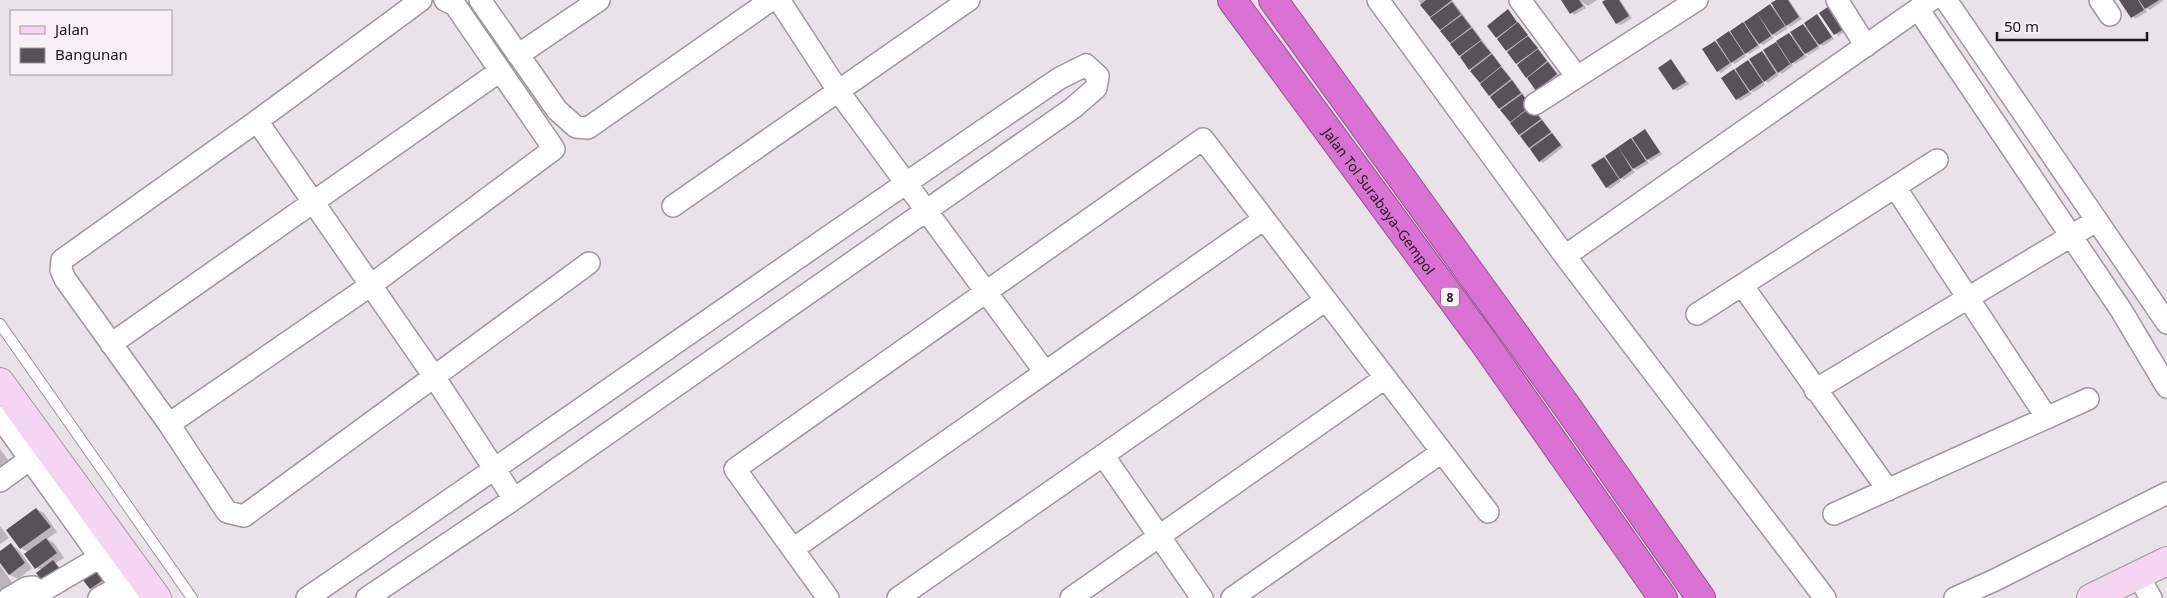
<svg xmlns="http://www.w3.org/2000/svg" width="2167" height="598" font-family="'Noto Sans',sans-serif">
<rect width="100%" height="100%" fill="#eae2e9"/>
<!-- shadow -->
<path fill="#0003" d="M1418 0H1452L1563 147 1543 163 1540 161Z
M1562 0H1597L1588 6 1582 2 1586 8 1574 15Z
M1607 0H1620L1632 18 1621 25 1617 24 1603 2Z
M1779 0H1789L1802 19 1790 27 1784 23 1788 28 1776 36 1770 33 1774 38 1763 45 1757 42 1760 47 1749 54 1743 51 1746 56 1735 64 1729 60 1732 65 1721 73 1718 71 1715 42 1722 46 1729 33 1735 36 1732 31 1770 6 1777 9Z
M2121 0H2164L2150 10 2143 6 2147 12 2135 19Z
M1508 11 1560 76 1540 92 1497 37Z
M1821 13 1849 29 1838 36Z
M1817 15 1834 39 1823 46 1817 43 1820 48 1809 55 1803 52 1807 57 1795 64 1790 61 1793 66 1782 74 1776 70 1779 75 1768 83 1762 79 1765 85 1754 92 1748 89 1752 94 1740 101 1737 99 1734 71 1740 74 1748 62 1754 65 1762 52 1768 56 1765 51 1789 34 1795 38 1803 25 1810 29Z
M1671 60 1689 84 1677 91 1674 89Z
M1645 131 1662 154 1651 161 1645 158 1649 163 1637 170 1631 167 1635 172 1624 180 1618 176 1621 181 1610 189 1606 187 1604 158 1610 162 1618 149 1624 152 1631 140 1637 143Z
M0 449 9 461 0 467Z
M36 509 44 513 57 532 47 539 54 543 64 558 56 563 65 575 36 568 26 554 28 552 21 548 8 530Z
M0 526 9 538 0 544Z
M11 545 18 549 32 568 18 579 10 575 0 560V552Z
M0 565 13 584 0 594Z
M84 579 108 580 94 590Z"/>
<!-- building -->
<path fill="#585157" d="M1426 0H1452L1430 17 1420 5Z
M1561 0H1579L1583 6 1570 14Z
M1605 0H1619L1629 16 1616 24 1602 2Z
M1776 0H1788L1799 17 1786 26 1771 3Z
M2119 0H2138L2144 10 2131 18Z
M2139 0H2159L2145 9Z
M1452 2 1461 14 1440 30 1430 18Z
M1770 4 1785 26 1772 35 1757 13Z
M1832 4 1847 27 1834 35 1819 13Z
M1508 9 1517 22 1496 38 1487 26Z
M1757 13 1771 36 1759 44 1744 22Z
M1817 14 1832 37 1819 45 1804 23Z
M1462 15 1471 27 1450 43 1440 31Z
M1518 22 1528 35 1506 51 1497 39Z
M1743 22 1758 45 1745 54 1730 31Z
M1803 24 1818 46 1805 54 1790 32Z
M1472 28 1481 40 1459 56 1450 44Z
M1729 31 1744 54 1731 63 1716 40Z
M1789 33 1804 55 1791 64 1776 41Z
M1528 36 1538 48 1516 64 1507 52Z
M1481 41 1491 53 1469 70 1460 57Z
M1715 41 1730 63 1717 72 1702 49Z
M1776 42 1790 64 1778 73 1763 50Z
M1538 49 1547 61 1526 78 1517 65Z
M1762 51 1776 73 1764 82 1749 59Z
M1492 54 1501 66 1480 83 1470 71Z
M1671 59 1686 82 1673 90 1658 68Z
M1748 60 1763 82 1750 91 1735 69Z
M1548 62 1557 74 1536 91 1527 78Z
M1501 67 1511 79 1489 96 1480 84Z
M1734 69 1749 92 1736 100 1721 78Z
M1512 80 1521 93 1499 109 1490 97Z
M1522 94 1531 106 1510 122 1500 110Z
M1531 107 1541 119 1519 135 1510 123Z
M1542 120 1551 132 1529 148 1520 136Z
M1645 129 1660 152 1647 160 1632 138Z
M1552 133 1561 145 1539 162 1530 149Z
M1631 138 1646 161 1633 169 1618 147Z
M1618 147 1632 170 1620 179 1605 156Z
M1604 157 1619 179 1606 188 1591 165Z
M36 508 51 527 20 549 6 530Z
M46 538 57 553 35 569 24 554Z
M11 543 25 563 9 575 0 563V551Z
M53 560 62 572 45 585 36 573Z
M98 567 106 578 90 589 82 579Z"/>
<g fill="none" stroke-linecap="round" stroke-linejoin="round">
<!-- lane casing -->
<g stroke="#9f979e" stroke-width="12">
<path id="lane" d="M0 324 192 598"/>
</g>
<!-- street casing -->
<g stroke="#9f979e" stroke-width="24">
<path id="street" d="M421 0 257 121 433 375 514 499
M445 0 455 5 554 149 371 285 169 424 227 512 244 516 589 263
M480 0 557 110 576 127 588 128 771 0
M779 0 839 92 1045 372
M1378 0 1565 256 1825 598
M1520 0 1577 77
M1837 0 1866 46
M1946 0 2167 323
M2100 0 2110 15
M1918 9 2121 310 2167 387
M518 55 599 0
M1535 104 1697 0
M1895 187 2047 418
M673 206 969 0
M1565 256 1931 0
M1742 285 1888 490
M1697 314 1937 160
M111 344 500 71
M1815 390 2096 221
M0 417 129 598
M169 424 65 279 61 270 62 260 257 121
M1103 455 1202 598
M0 481 30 459
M1834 514 2088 399
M793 549 1264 219
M2138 576 2151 598
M39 593 112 550
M9 598 26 588 33 587 42 598
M99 598 134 579
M307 598C559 426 807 249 1060 78L1086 65 1098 76 1096 88 1073 108 514 499 367 598
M828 598 735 469 1203 139 1488 512
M898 598 1326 300
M1071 598 1385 378
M1232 598 1442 452
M1955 598 1995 580 2167 493"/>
</g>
<!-- secondary casing -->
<g stroke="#9f979e" stroke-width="30">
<path id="secondary" d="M0 382 157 598
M2091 598 2167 561"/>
</g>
<!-- highway casing -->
<g stroke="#965292" stroke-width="30">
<g id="highway">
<path id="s1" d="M1232 0 1482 340 1663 598"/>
<path d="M1273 0 1568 408 1701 598"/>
</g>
</g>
<!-- lane -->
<use href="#lane" stroke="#fff" stroke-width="10"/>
<!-- street -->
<use href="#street" stroke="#fff" stroke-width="21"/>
<!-- secondary -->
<use href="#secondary" stroke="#f4d5f2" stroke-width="28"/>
<!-- highway -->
<use href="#highway" stroke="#d972d2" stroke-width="28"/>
</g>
<g text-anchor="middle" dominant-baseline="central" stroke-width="5" stroke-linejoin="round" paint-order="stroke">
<!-- shield labels -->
<rect fill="#f8eff7" stroke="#5d585d" stroke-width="1" x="1441" y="287.5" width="18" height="19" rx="4"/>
<g font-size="12" font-weight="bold" fill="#1b181b">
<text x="1450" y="297">8</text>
</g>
<!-- street labels -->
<g font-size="14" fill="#1b181b" stroke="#f8eff7">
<text stroke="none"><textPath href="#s1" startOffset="249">Jalan Tol Surabaya–Gempol</textPath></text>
</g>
</g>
<!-- legend -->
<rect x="10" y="10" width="162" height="65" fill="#f8eff7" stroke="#a0999f"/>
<rect x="20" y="26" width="25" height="8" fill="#f4d5f2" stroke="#a0999f"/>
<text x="55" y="35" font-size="15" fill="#1b181b">Jalan</text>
<rect x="20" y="48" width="25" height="15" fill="#585157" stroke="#a0999f"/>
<text x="55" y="60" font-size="15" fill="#1b181b">Bangunan</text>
<!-- scale -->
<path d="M1997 32v8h150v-8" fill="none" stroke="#1b181b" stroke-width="2.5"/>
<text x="2004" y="32" font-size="15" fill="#1b181b" stroke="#f8eff7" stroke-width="4" paint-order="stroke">50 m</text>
</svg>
